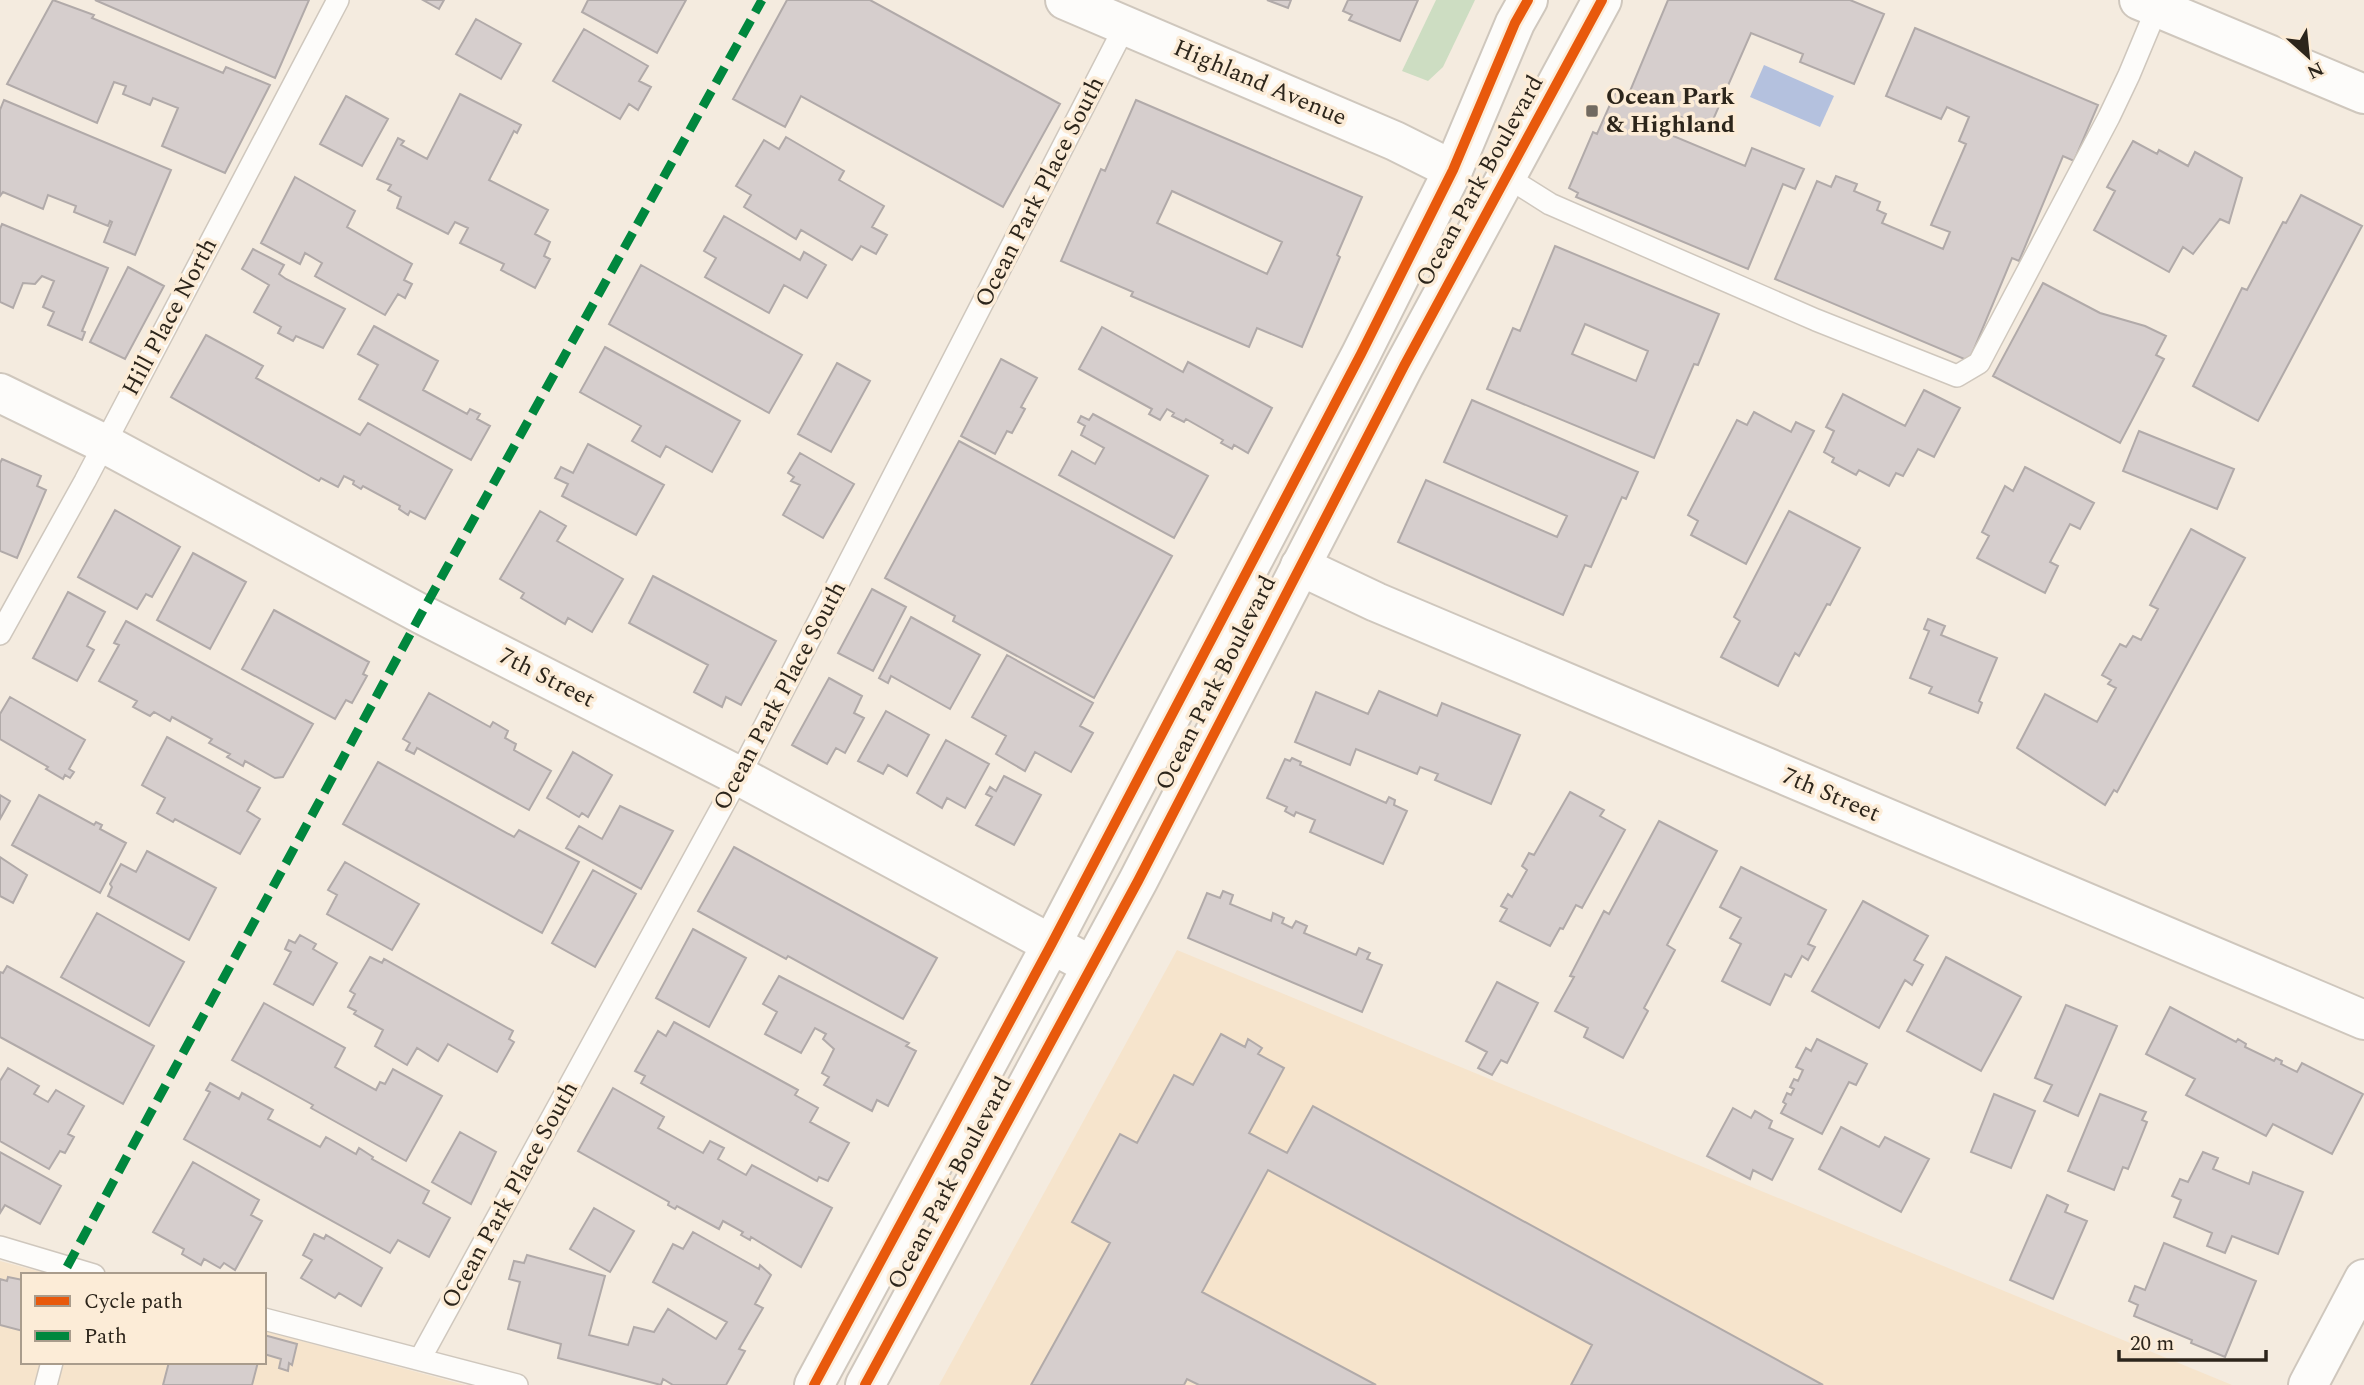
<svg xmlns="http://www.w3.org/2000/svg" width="2364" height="1385" font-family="Spectral,serif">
<rect width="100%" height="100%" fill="#f4ebdf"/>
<!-- built -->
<path fill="#f6e4cc" d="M1177 950 2232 1385H939Z
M0 1261 53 1275H23V1362H264V1331L465 1385H0Z"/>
<!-- green -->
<path fill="#cdddc2" d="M1436 0H1475L1443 67 1428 81 1402 71Z"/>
<!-- water -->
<path fill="#b4c1de" d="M1764 65 1834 96 1820 127 1750 97Z"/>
<!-- building -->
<path fill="#d6cecd" stroke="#b1aaa9" stroke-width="2" fill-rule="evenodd" d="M53 0 94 15 92 18 223 73 226 67 270 85 225 173 162 146 178 108 153 98 150 105 123 94 126 86 114 82 97 123 7 84Z
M95 0H309L275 78Z
M423 0H444L439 9Z
M588 0H686L657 53 582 12Z
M787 0H870L1060 104 1003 207 801 96 785 127 733 99Z
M1267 0H1291L1288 8Z
M1348 0H1418L1400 41 1349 20 1352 15 1343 11Z
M1668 0H1850L1884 14 1854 84 1800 62 1803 54 1751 33 1709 129 1674 114 1666 133 1745 166 1752 148 1804 169 1795 189 1783 184 1748 269 1576 197 1578 193 1569 188 1593 132 1597 134 1616 91 1628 96Z
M476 19 521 44 501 79 456 54Z
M1915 28 2098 105 2074 161 2063 156 2019 261 2012 258 1969 361 1775 279 1817 181 1831 187 1836 176 1857 184 1854 191 1880 202 1877 210 1886 214 1882 223 1943 249 1950 232 1931 225 1966 144 1959 141 1969 117 1947 107 1941 119 1886 96Z
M584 29 648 66 639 81 651 87 638 110 629 104 620 119 553 81Z
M460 94 521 125 517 133 514 131 489 180 548 210 535 234 550 242 544 256 550 259 535 288 501 270 504 264 460 243 468 228 455 222 448 234 397 208 401 197 388 190 391 185 377 179 398 138 404 141 401 145 427 159Z
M346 96 388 119 362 166 320 144Z
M4 100 171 170 135 255 104 242 112 222 110 221 108 226 74 212 76 206 48 195 43 209 3 192 0 196V110Z
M1136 100 1362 197 1337 255 1340 257 1302 347 1257 328 1249 347 1131 296 1133 292 1061 261 1101 169 1105 171ZM1172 191 1282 242 1267 274 1157 223Z
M786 137 844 171 839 180 884 206 872 227 887 235 876 254 861 246 852 260 801 230 796 239 744 207 751 195 736 186 764 140 779 149Z
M2133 141 2157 154 2159 150 2188 166 2195 152 2242 178 2229 223 2220 219 2193 254 2183 247 2169 272 2094 230 2115 191 2107 187Z
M295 177 355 211 347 227 412 264 404 280 412 284 405 298 398 294 385 315 315 276 322 263 305 253 300 264 261 243Z
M2301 195 2362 226 2258 421 2193 386 2242 288 2247 290 2283 222 2286 223Z
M724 216 800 260 804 252 826 265 807 298 784 285 769 313 705 277 716 258 704 251Z
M2 224 108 268 82 331 85 332 82 340 48 325 54 312 43 307 54 281 42 276 35 284 23 283 13 308 0 302V229Z
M1555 246 1719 314 1698 365 1694 364 1654 458 1487 389 1513 328 1520 331ZM1585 324 1648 351 1636 381 1572 354Z
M253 249 284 265 279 274 286 279 345 309 323 348 296 336 293 341 278 333 281 327 254 312 269 285 242 269Z
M641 265 802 355 769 413 609 324Z
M128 267 164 286 125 359 90 342Z
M2043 283 2100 313 2145 326 2166 336 2156 355 2164 359 2120 443 1993 376Z
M374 326 438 361 423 390 467 414 470 409 480 414 477 419 490 426 471 460 359 399 378 365 358 354Z
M1102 327 1183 372 1188 362 1272 408 1248 453 1234 445 1232 449 1221 443 1223 440 1186 419 1184 422 1172 416 1174 413 1167 409 1160 420 1149 414 1152 409 1079 369Z
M206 335 263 366 256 378 360 435 368 423 452 470 425 519 410 511 408 515 399 509 400 506 363 486 361 489 353 484 354 481 344 476 338 487 321 478 319 481 171 397Z
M605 347 740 421 712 472 666 446 660 457 632 441 641 426 580 392Z
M1001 359 1037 378 1021 407 1025 409 1012 433 1007 431 995 454 961 436Z
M837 363 870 381 831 452 798 434Z
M1924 390 1960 408 1934 457 1918 449 1903 476 1896 473 1889 486 1859 470 1856 475 1832 462 1834 458 1824 452 1834 431 1826 427 1843 394 1905 426Z
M1472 400 1638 472 1626 499 1622 497 1591 567 1585 565 1563 615 1398 542 1426 480 1557 537 1567 516 1444 462Z
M1754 412 1791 432 1796 422 1814 431 1746 564 1691 535 1698 521 1688 515 1737 420 1747 425Z
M1093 414 1208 476 1174 538 1059 475 1072 451 1095 464 1104 448 1081 435 1085 426 1078 422 1081 416 1089 420Z
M2139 431 2234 469 2217 509 2123 471Z
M959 441 1172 556 1094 698 953 621 955 616 885 578Z
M588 444 664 485 636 535 562 496 568 484 555 478 561 467 573 473Z
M800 453 854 484 823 538 783 515 800 485 791 481 794 477 788 473Z
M2 459 41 476 37 486 46 490 17 558 0 551V463Z
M2025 467 2094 503 2080 529 2070 524 2050 562 2058 566 2045 593 1977 558 1989 536 1982 532 2005 486 2013 491Z
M115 510 180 547 152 597 146 594 137 609 78 577Z
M540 511 566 526 557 541 623 579 592 632 568 618 565 624 521 598 524 593 500 579Z
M1789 511 1860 548 1830 605 1827 604 1799 656 1795 653 1778 686 1721 657 1740 621 1734 617Z
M2191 529 2245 558 2117 792 2114 790 2105 805 2017 748 2045 694 2097 722 2116 688 2108 684 2111 680 2102 675 2120 644 2126 647 2133 636 2141 640 2158 609 2150 605Z
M193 553 246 582 210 649 157 620Z
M653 576 776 641 741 705 726 697 722 707 694 692 708 665 629 623Z
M872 589 906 607 873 671 838 653Z
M68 592 105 612 87 646 94 650 77 681 33 658Z
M274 610 369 662 363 674 367 676 352 703 346 700 335 719 242 669Z
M911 617 980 655 950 709 891 676 888 683 879 678Z
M1928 619 1945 626 1941 635 1997 658 1979 701 1982 703 1978 713 1929 693 1932 687 1910 678 1929 631 1924 629Z
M126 621 313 724 283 777 275 778 245 761 243 766 227 757 230 754 209 743 212 739 172 717 170 721 154 712 150 716 133 707 137 701 99 681 119 645 114 643Z
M1007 655 1093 703 1080 726 1093 733 1071 772 1035 752 1025 771 996 754 1006 736 972 717Z
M829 678 862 696 854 713 864 718 845 753 836 748 827 764 792 745Z
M1379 691 1437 716 1442 703 1520 735 1491 804 1435 780 1438 774 1420 767 1417 774 1356 749 1350 765 1295 742 1316 692 1368 714Z
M429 693 490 727 493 722 508 731 505 738 516 744 514 750 551 771 529 810 417 748 414 754 406 750 410 743 403 739Z
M10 697 85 740 69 769 74 772 70 778 65 775 63 779 46 769 48 767 0 739V714Z
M886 711 929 735 907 776 888 765 883 774 858 761Z
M167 737 260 788 247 811 260 819 240 854 175 819 173 822 157 813 165 798 142 785Z
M946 740 989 764 965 808 947 798 942 808 917 793Z
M573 752 612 775 588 817 582 813 579 817 547 798Z
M1292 758 1301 762 1300 765 1386 803 1389 797 1395 800 1394 805 1407 811 1383 864 1310 832 1315 820 1296 812 1294 816 1285 811 1287 807 1267 798 1285 759 1290 761Z
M378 762 514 837 519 830 579 862 542 933 343 824Z
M1004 776 1041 795 1014 845 976 825 992 797 986 794 990 787 996 791Z
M1570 792 1604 810 1600 816 1625 830 1582 908 1576 905 1563 929 1560 928 1550 946 1500 921 1507 909 1501 906 1508 894 1512 897 1527 870 1522 866 1529 853 1534 855Z
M0 795 10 801 0 819Z
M39 795 94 825 96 822 102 825 100 829 126 843 100 893 12 845Z
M620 806 673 831 641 889 566 848 579 826 602 839Z
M1659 821 1717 851 1667 945 1675 950 1644 1008 1648 1011 1623 1058 1584 1037 1588 1028 1555 1011 1574 977 1570 976 1604 911 1609 914Z
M734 847 937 958 903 1019 788 956 786 959 698 911Z
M147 851 216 888 189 940 108 896 112 887 110 884 121 864 136 872Z
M0 857 27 875 13 903 0 896Z
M345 862 419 904 392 950 327 914 337 895 328 890Z
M1741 867 1826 910 1808 944 1815 947 1808 960 1802 956 1791 977 1785 974 1770 1005 1722 981 1741 944 1730 938 1741 918 1720 907Z
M593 870 636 894 595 967 552 943Z
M1223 891 1233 895 1230 904 1271 921 1273 913 1284 918 1282 923 1292 928 1296 921 1307 926 1304 933 1356 955 1359 948 1370 953 1367 959 1382 965 1362 1012 1188 938 1207 893 1220 898Z
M1863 901 1928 936 1914 960 1923 965 1912 985 1905 980 1879 1028 1812 991Z
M97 913 184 962 149 1026 61 977Z
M693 929 746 958 709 1027 656 998Z
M300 935 316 944 313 949 337 963 313 1005 274 984 291 952 285 949 289 940 295 943Z
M370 957 382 963 384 959 513 1031 509 1039 514 1042 497 1072 448 1044 438 1061 417 1048 407 1065 375 1046 383 1030 354 1014 356 1011 348 1007 355 994 350 991Z
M1946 957 2021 997 1981 1071 1907 1031Z
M7 966 154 1046 123 1104 0 1037V972L3 973Z
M779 976 909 1043 906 1046 916 1051 888 1106 877 1100 872 1111 824 1085 829 1077 822 1073 834 1049 823 1039 826 1034 815 1028 801 1053 765 1034 777 1012 763 1004Z
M1497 982 1538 1003 1507 1063 1501 1060 1492 1075 1478 1068 1487 1052 1466 1041Z
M264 1003 345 1048 335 1067 376 1090 380 1082 385 1084 393 1069 442 1096 406 1161 311 1108 313 1105 232 1060Z
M2066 1005 2117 1026 2078 1116 2044 1101 2052 1085 2035 1078Z
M2170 1007 2236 1042 2238 1039 2246 1044 2245 1047 2274 1061 2276 1058 2282 1061 2281 1064 2297 1072 2302 1063 2363 1094 2332 1154 2273 1124 2266 1136 2186 1095 2195 1079 2146 1054Z
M674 1022 798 1090 795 1095 818 1108 810 1122 849 1143 828 1181 819 1177 817 1181 641 1083 645 1076 635 1071 658 1031 666 1036Z
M1221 1034 1245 1047 1248 1039 1262 1048 1258 1054 1284 1068 1249 1133 1287 1153 1313 1106 1823 1385H1571L1592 1345 1268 1170 1202 1292 1376 1385H1199L1187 1379 1184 1385H1031L1110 1243 1072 1222 1120 1134 1137 1143 1174 1075 1193 1085Z
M1817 1039 1867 1064 1856 1085 1849 1082 1822 1134 1781 1113 1786 1104 1783 1102 1787 1093 1791 1095 1794 1089 1790 1087 1794 1079 1798 1081 1803 1070 1796 1067 1806 1048 1811 1051Z
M8 1068 39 1086 34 1094 48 1102 56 1090 84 1106 68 1134 74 1137 65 1153 60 1151 49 1169 0 1141V1081Z
M210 1083 239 1099 242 1093 273 1110 268 1119 320 1147 326 1137 356 1154 359 1148 373 1157 372 1159 429 1191 423 1203 450 1218 429 1257 398 1240 390 1253 184 1139 210 1092 206 1090Z
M613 1088 664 1117 658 1128 703 1153 710 1141 724 1148 718 1159 746 1175 752 1165 832 1208 801 1267 751 1237 750 1240 741 1235 743 1232 723 1221 719 1229 677 1206 675 1209 668 1205 669 1202 578 1151Z
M1994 1094 2035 1111 2011 1168 1971 1152Z
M2100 1094 2146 1112 2142 1120 2147 1122 2128 1169 2123 1167 2114 1190 2068 1171Z
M1733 1108 1751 1118 1755 1111 1772 1121 1769 1128 1793 1139 1772 1180 1753 1170 1750 1179 1707 1156Z
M1841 1127 1879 1147 1885 1137 1929 1159 1901 1212 1819 1169Z
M460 1132 496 1152 471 1204 432 1182Z
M0 1152 61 1186 40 1224 5 1205 0 1213Z
M2203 1152 2218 1158 2213 1169 2249 1184 2253 1172 2303 1192 2278 1254 2232 1236 2225 1253 2207 1246 2212 1233 2174 1217 2181 1200 2172 1196 2180 1179 2188 1182Z
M193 1162 259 1200 251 1215 262 1221 235 1270 224 1263 220 1268 204 1259 201 1265 182 1254 184 1249 153 1232Z
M2047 1195 2068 1205 2065 1212 2087 1221 2053 1299 2010 1280Z
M594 1208 634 1231 610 1272 570 1249Z
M693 1232 759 1269 760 1265 771 1275 755 1304 763 1308 739 1349 745 1351 726 1385H673L663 1379 661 1385 558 1358 561 1344 508 1329 520 1282 509 1279 514 1261 524 1263 527 1255 605 1276 589 1335 628 1345 634 1327 654 1332 668 1309 716 1339 727 1322 653 1282 673 1244 683 1249Z
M314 1234 324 1239 326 1235 382 1268 361 1306 339 1293 335 1298 301 1278 312 1260 303 1255Z
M2164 1243 2256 1281 2225 1357 2191 1343 2192 1340 2134 1316 2138 1305 2129 1301 2135 1286 2145 1290Z
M8 1277 23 1280V1331L0 1325V1279L7 1281Z
M264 1335 297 1344 292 1365 289 1363 288 1371 279 1368 281 1359 264 1354Z
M169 1362H258L252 1385H163Z"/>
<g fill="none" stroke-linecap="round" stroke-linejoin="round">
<!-- service casing -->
<g stroke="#cfc7bd" stroke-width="24">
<path id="service" d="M1507 177 1550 204 1816 320 1957 376 1979 363 2109 117 2129 75 2157 8
M0 634 85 481 338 0
M0 1247 94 1275
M264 1319 517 1385
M420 1359 739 776 1125 26
M46 1385 52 1362"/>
</g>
<!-- minor casing -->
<g stroke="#cfc7bd" stroke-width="42">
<path id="minor" d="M1065 0 1395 141 1453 170
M2139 0 2364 94
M0 393 103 443 421 614 739 776 1092 966
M1300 566 1376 602 2364 1020
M2308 1385 2364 1279"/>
</g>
<!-- tertiary casing -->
<g stroke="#cfc7bd" stroke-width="42">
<path id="tertiary" d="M814 1385 1051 945 1361 354 1453 170 1515 23 1528 0
M865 1385 1138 881 1404 366 1602 0"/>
</g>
<!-- service -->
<use href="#service" stroke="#fdfcfa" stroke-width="21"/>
<!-- minor -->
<use href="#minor" stroke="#fdfcfa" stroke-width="38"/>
<!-- tertiary -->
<use href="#tertiary" stroke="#fdfcfa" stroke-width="38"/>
<!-- quiet -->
<path stroke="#00873e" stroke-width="9" stroke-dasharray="18 9" stroke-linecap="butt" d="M67 1267 421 614 762 0"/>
<!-- cycleway casing -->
<g stroke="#fcecd7" stroke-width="15">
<path id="cycleway" d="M814 1385 1051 945 1361 354 1453 170 1515 23 1528 0
M865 1385 1138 881 1404 366 1602 0"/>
</g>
<!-- cycleway -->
<use href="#cycleway" stroke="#e8590c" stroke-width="10"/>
</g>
<!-- markers -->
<rect fill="#726a60" stroke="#fcecd7" stroke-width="2.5" x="1585" y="104" width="14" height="14" rx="3.5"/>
<g text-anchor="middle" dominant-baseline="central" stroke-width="7" stroke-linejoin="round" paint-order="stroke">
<!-- street labels -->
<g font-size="24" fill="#2c251b" stroke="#fcecd7">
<text transform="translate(1260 83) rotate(23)">Highland Avenue</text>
<text transform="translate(1480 181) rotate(-61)">Ocean Park Boulevard</text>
<text transform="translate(1040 192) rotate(-63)">Ocean Park Place South</text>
<text transform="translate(170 317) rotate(-62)">Hill Place North</text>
<text transform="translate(547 678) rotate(27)">7th Street</text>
<text transform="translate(1216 683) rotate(-63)">Ocean Park Boulevard</text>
<text transform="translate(780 696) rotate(-62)">Ocean Park Place South</text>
<text transform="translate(1831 795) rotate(23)">7th Street</text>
<text transform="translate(950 1183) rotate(-62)">Ocean Park Boulevard</text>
<text transform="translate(510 1195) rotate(-61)">Ocean Park Place South</text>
</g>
<!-- poi labels -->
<g font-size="24" font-weight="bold" fill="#2c251b" stroke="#fcecd7" text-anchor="start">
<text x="1606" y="97">Ocean Park<tspan x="1606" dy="28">&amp; Highland</tspan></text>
</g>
</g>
<!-- legend -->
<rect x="21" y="1273" width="245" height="91" fill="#fcecd7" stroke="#a99c8c" stroke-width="2"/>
<rect x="35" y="1296" width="35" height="10" fill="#e8590c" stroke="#a99c8c" stroke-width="2"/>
<text x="84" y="1308" font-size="21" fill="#2c251b">Cycle path</text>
<rect x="35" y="1331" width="35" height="10" fill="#00873e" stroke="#a99c8c" stroke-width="2"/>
<text x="84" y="1343" font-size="21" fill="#2c251b">Path</text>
<!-- north arrow -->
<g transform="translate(2308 56) rotate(153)" stroke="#fcecd7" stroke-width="5" paint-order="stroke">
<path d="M0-5L12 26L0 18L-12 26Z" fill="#2c251b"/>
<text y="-10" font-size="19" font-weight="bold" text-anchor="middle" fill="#2c251b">N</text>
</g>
<!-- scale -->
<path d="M2119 1350v10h147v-10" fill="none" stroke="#2c251b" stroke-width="3.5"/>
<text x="2130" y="1350" font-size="21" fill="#2c251b" stroke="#fcecd7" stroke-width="5" paint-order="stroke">20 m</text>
</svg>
